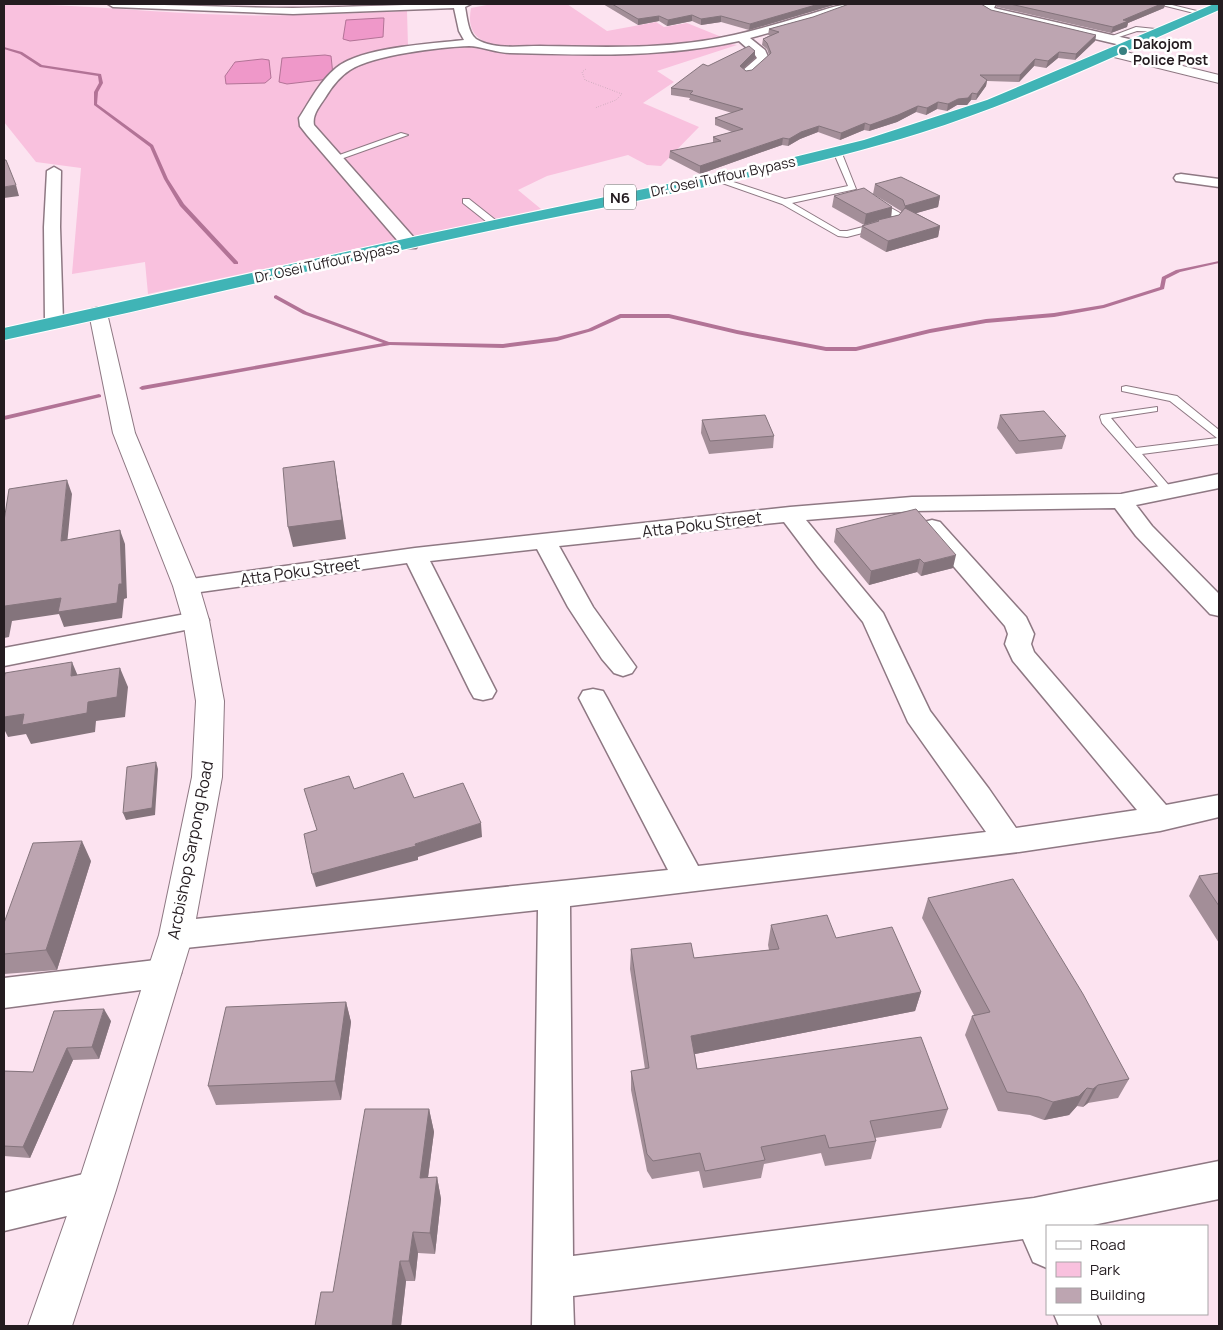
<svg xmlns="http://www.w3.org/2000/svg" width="1223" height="1330" font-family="Manrope,sans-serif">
<rect width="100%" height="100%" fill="#fce3f0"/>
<!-- green -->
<path fill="#f9c1de" d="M4 4C80 4 156 13 232 15 290 17 349 13 407 11L408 46 461 41 477 47 502 51 605 53 725 43 737 45 657 71 674 82 643 103 699 127 661 166 647 165 628 155 547 176 518 190 541 209 148 294 145 262 72 274 81 168 36 162 4 122Z
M492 4H567L607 31 656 22 664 27 687 23 724 38 674 47 503 48C480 42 466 35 471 8Z"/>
<!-- water -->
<path fill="#ef98c9" stroke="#b27396" d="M381 18H384L383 37 350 41 343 39 346 20Z
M325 55 331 56 333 75 329 79 287 84 279 82 282 58Z
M262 59 269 60 271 78 265 83 226 84 225 76 235 62Z"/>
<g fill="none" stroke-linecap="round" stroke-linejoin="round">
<!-- stream -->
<path fill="#b27396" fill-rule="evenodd" d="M4 47 22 52 42 65 101 74 103 83 98 92 97 104 153 145 168 179 184 204 238 262V264H234L180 206 164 179 150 147 94 105V92L99 83 98 76 40 67 20 54 4 49Z
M1219 261V263L1180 272 1166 279 1164 289 1104 308 1054 317 986 323 930 333 856 351H826L737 334 669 318H621L592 331 557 341 503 348 390 345 142 390 139 388 142 386 383 343 303 314 274 298V296L276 295 307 312 389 342 503 344 557 337 588 329 620 314H669L737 330 826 347H856L930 329 986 319 1054 313 1103 305 1160 287 1162 277 1176 270Z
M99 394 101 395V397L4 420V416Z"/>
<!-- service casing -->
<g stroke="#8e7883" stroke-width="2">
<path id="service" d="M1158 4H1168L1205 13 1202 15Z
M1136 27 1165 30 1162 32 1137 31 1110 40 1107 38Z
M401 133 408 135 338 160 331 158Z
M837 149 841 151 856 189 792 203 840 231H847L891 220 894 218 874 204V200H877L900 213 902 218 897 224 847 237 838 236 782 204 708 178 715 176 785 199 848 186 833 151Z
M463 199H469L498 222V226H492L463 203Z
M1126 386 1177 396 1219 430V444L1142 454 1172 489V493H1164L1102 423 1100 417 1101 415 1157 407V411L1111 418 1136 448 1217 438 1170 401 1122 391V387Z"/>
</g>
<!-- minor casing -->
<g stroke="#8e7883" stroke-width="3">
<path id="minor" d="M108 4C170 4 231 8 293 8 353 7 412 4 471 4L465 7C467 17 468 33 476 39 494 50 520 46 540 46 605 47 670 50 734 35 757 30 780 23 803 16 822 11 839 3 858 4L812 21 750 38 765 50 769 59 751 75 747 76 741 72 757 58 755 55 739 41C663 58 587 55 510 53 498 53 479 46 469 46 441 47 373 55 350 70 339 77 331 88 325 98 319 107 312 115 314 125L416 240 418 244 416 248H404L307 135 300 126 299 118C310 101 320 81 336 68 361 47 431 44 464 40L459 31 454 8 293 14 113 7Z
M985 4H996L994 8 998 9 1129 39 1135 43 1129 47 990 14 981 9Z
M54 167 61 171 60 227 63 322 60 326H48L45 322 44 227 47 171Z
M1181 174 1219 179V187L1176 181 1174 178 1176 175Z
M1219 474V488L1136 505 1152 526 1219 594V616L1210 614 1136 536 1115 508 912 511 806 520 883 613 930 711 989 789 1016 828 1137 810 1013 661 1005 644 1008 634 1005 626 924 532 920 527 924 522 932 520 940 522 1026 617 1034 634 1031 644 1034 652 1166 805 1219 795V817L1160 831 1019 852 570 906 573 1256 1034 1198 1219 1161V1199L1088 1226H1047V1268L1033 1262 1023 1239 573 1296 574 1326H532L538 910 176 949 165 945 160 935 165 925 176 921 668 870 579 698 583 691 593 689 603 691 607 698 698 866 986 832 908 722 863 622 818 567 784 522 559 546 593 607 636 667 632 673 623 676 614 673 602 659 568 607 537 549 430 561 496 691 492 698 483 700 474 698 470 691 407 563 186 594 177 591 174 586 177 581 415 548 790 507 912 497 1121 494Z
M196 612 205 614 209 620 205 626 4 666V648Z
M164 959 176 963 181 973 176 983 164 987 4 1008V978Z
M96 1171 110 1176 115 1190 110 1204 96 1209 4 1231V1193Z
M1054 1314H1096L1101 1326H1059Z"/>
</g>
<!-- tertiary casing -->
<g stroke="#8e7883" stroke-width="2">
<path id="tertiary" d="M1110 48 1219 75V83L1106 55 1104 52Z
M98 307 105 309 107 313 135 433 199 586 209 620 224 701 222 777 193 935 116 1190 72 1326H28L76 1190 159 935 192 777 196 701 183 620 173 586 113 433 89 313 91 309Z"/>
</g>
<!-- trunk casing -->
<g stroke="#fff" stroke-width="2">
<path id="trunk" d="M1214 4H1219V10C1120 53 1023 101 920 133 781 176 635 200 493 230 329 265 167 305 4 340V328L413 237 778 161 864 140 987 100Z"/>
</g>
<!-- path -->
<path stroke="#ae9ba4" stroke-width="1" stroke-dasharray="0.5 2" stroke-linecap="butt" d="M586 69 582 72 585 80 622 94 616 100 595 108"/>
<!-- service -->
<use href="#service" fill="#fff" fill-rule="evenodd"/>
<!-- minor -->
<use href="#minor" fill="#fff" fill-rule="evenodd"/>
<!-- tertiary -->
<use href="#tertiary" fill="#fff" fill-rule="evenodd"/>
<!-- trunk -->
<use href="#trunk" fill="#40b4b6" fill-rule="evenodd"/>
</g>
<!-- wall -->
<path fill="#a38e98" d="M603 4H843H837L749 30 721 22 701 25 692 21 667 26 659 21 638 25Z
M996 4H1165L1164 8 1128 23 1127 27 1111 33 997 7Z
M983 5 991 10 1096 35 1095 41 1075 60 1058 58 1046 68 1034 66 1019 82 987 81 986 86 976 100H971L967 105H957L947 111 937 109 926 115 916 112 897 122 869 131 864 130 840 140 818 132 800 139 788 146 782 145 700 174 669 158 670 151 713 143V137L732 132 715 125V118L732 113 689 100 690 98 671 95V88L708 66 755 58 743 68 746 71 752 70 769 55 767 49 762 45 763 39 770 35H768L769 29 813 17Z
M875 184 940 196 938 207 916 213 940 226 938 237 886 252 860 237 862 226 877 221 864 225 832 207 834 196 892 207 891 217 899 215 901 212V211L873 194Z
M1000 415 1066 436 1062 449 1016 454 997 428Z
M702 420 774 436 773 448 709 454 701 433Z
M836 529 953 568 921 576 917 572 869 585 834 542Z
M91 861 57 970 4 974V923Z
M1219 873V943L1189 896 1199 876Z
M928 898 1129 1079 1118 1098 1088 1103 1083 1107 1077 1106 1069 1115 1044 1120 1030 1115 998 1111 965 1035 972 1016 974 1015 922 918Z
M771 925 836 938 921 992 915 1011 695 1054 697 1069 948 1109 941 1128 875 1138 876 1141 871 1159 825 1166 821 1153 764 1164 761 1178 703 1188 699 1171 652 1179 647 1171 631 1090V1071L645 1069 630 969 631 949 694 958 769 950 768 945Z
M346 1002 351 1022 341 1100 216 1105 208 1086Z
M54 1011 111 1021 99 1059 73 1060 30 1158 4 1156V1071L33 1072Z
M429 1109 434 1132 428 1178 437 1177 441 1199 435 1254 418 1253 415 1281H406L401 1326H315Z"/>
<!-- shaded-wall -->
<path fill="#84747c" d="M819 4H843H837L749 30 750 24Z
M1161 4H1165L1164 8 1128 23 1127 27 1111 33 1113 27 1123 20Z
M692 15V21L667 26 668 20Z
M659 16V21L638 25V19Z
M721 16V22L701 25V19Z
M1096 35 1095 41 1075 60 1076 54Z
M755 51V58L739 72 740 66Z
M1059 52 1058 58 1046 68 1048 61Z
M1035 59 1034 66 1019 82 1020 75Z
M987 80 986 86 976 100 977 94Z
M972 93 971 100 967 105H957L947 111 948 104 958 99Z
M938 102 937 109 926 115 927 108Z
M918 106 916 112 897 122 869 131 870 125Z
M865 123 864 130 840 140 841 133Z
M819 126 818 132 800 139 788 146 789 139 801 132Z
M783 138 782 145 700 174V166Z
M16 185 19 196 4 198V187Z
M940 196 938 207 903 217 905 206Z
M892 207 891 218 878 220 877 221 864 225 866 214Z
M940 226 938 237 886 252 888 241Z
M334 461 346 539 293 547 288 527Z
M67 480 72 494 66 555 61 541Z
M120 530 125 544 127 598 124 599 122 618 64 627 59 614 12 621 9 637 4 638V616L5 606Z
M956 555 953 568 921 576 924 563Z
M920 559 917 572 869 585 871 571Z
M72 662 80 681 71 676Z
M120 668 128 687 125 717 96 721 95 732 31 744 26 734 8 737 4 729V717L88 702Z
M156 762 158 769 155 815 126 820 123 813Z
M481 823 482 837 418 857V860L316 887 312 874 415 844Z
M82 841 91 861 57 970 46 950Z
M921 992 915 1011 690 1055 691 1036Z
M346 1002 351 1022 341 1100 335 1081Z
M104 1009 111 1021 99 1059 92 1047Z
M67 1048 73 1060 30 1158 23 1147Z
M1098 1085 1088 1103 1083 1107 1093 1089Z
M1087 1088 1077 1106 1069 1115 1044 1120 1053 1102Z
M429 1109 434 1132 425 1199 420 1178Z
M437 1177 441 1199 435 1254 430 1233Z
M413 1232 418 1253 415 1281 409 1261Z
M400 1261 406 1281 401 1326H392Z"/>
<!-- building -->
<path fill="#bda5b1" stroke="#84747c" d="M612 4H819L750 24 721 16 701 19 692 15 668 20 659 16 638 19Z
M849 4H981L991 10 1096 35 1076 54 1059 52 1048 61 1035 59 1020 75H980L987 80 977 94 972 93 968 98 958 99 948 104 938 102 927 108 918 106 898 115 870 125 865 123 841 133 819 126 801 132 789 139 783 138 700 166 670 151 721 141 713 137 743 129 715 118 743 109 690 94 693 91 671 88 703 64 708 66 749 46 755 51 740 66 746 71 752 70 771 53 767 43 763 39 779 32 769 29 813 17Z
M1010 4H1161L1123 20 1128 21 1113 27Z
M4 160H6L16 185 4 187Z
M901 177 940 196 905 206 903 200 875 184Z
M864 188 892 207 866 214 834 196Z
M905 208 940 226 888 241 862 226 879 221 878 220 899 215Z
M1044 411 1066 436 1019 441 1000 415Z
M765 415 774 436 710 441 702 420Z
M334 461 342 520 288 527 283 468Z
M67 480 61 541 120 530 122 584H119L117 603 58 612 61 598 5 606 4 616V521L9 489Z
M916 509 956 555 924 563 920 559 871 571 836 529Z
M72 662 71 676 120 668 117 697 88 702 87 713 22 725 24 714 4 717V681L5 673Z
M156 762 152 808 123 813 127 767Z
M403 773 414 798 463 783 481 823 415 844 416 846 312 874 304 834 317 830 304 789 349 776 354 789Z
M82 841 46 950 4 954V923L33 843Z
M1219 873V906L1199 876Z
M1013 879 1083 994 1129 1079 1098 1085 1093 1089 1087 1088 1079 1096 1053 1102 1039 1097 1007 1092 972 1016 990 1012 928 898Z
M827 915 836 938 892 927 921 992 691 1036 697 1069 921 1037 948 1109 870 1121 876 1141 829 1148 825 1135 761 1147 765 1160 705 1171 700 1153 653 1161 647 1154 631 1071 649 1068 631 949 691 943 694 958 779 949 771 925Z
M346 1002 335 1081 208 1086 226 1007Z
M104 1009 92 1047 67 1048 23 1147 4 1146V1071L33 1072 54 1011Z
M365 1109H429L420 1178 437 1177 430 1233 413 1232 409 1261H400L392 1326H315L321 1292H333Z"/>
<!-- markers -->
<circle fill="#378080" stroke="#fff" stroke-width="2" cx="1123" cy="51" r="5"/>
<g text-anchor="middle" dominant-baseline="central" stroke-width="5" stroke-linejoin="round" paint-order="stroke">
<!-- far-poi labels -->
<g font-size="14" font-weight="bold" fill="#241c20" stroke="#fff" text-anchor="start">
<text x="1133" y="43">Dakojom<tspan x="1133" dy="16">Police Post</tspan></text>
</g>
<!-- far-street labels -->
<g font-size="14" fill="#241c20" stroke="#fff">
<text transform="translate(723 176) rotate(-12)">Dr. Osei Tuffour Bypass</text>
<text transform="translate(327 262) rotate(-12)">Dr. Osei Tuffour Bypass</text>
</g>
<!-- shield labels -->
<rect fill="#fff" stroke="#666063" stroke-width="1" x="604" y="184.5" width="32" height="25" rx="4"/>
<g font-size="15" font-weight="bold" fill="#241c20">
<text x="620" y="197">N6</text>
</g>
<!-- street labels -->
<g font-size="16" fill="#241c20" stroke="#fff">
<text transform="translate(702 524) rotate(-7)">Atta Poku Street</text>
<text transform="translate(300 571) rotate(-8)">Atta Poku Street</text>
<text transform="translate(190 850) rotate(-79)">Arcbishop Sarpong Road</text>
</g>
</g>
<!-- border -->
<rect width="1223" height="1330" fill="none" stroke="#241c20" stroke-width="10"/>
<!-- legend -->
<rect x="1046" y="1225" width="162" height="90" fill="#ffffff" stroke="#a7a4a6"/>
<rect x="1056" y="1241" width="25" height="8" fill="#ffffff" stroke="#a7a4a6"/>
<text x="1090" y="1250" font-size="15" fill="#241c20">Road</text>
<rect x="1056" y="1262" width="25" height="15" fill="#f9c1de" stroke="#a7a4a6"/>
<text x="1090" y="1275" font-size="15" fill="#241c20">Park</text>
<rect x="1056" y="1288" width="25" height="15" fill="#bda5b1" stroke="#a7a4a6"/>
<text x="1090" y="1300" font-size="15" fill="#241c20">Building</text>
</svg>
